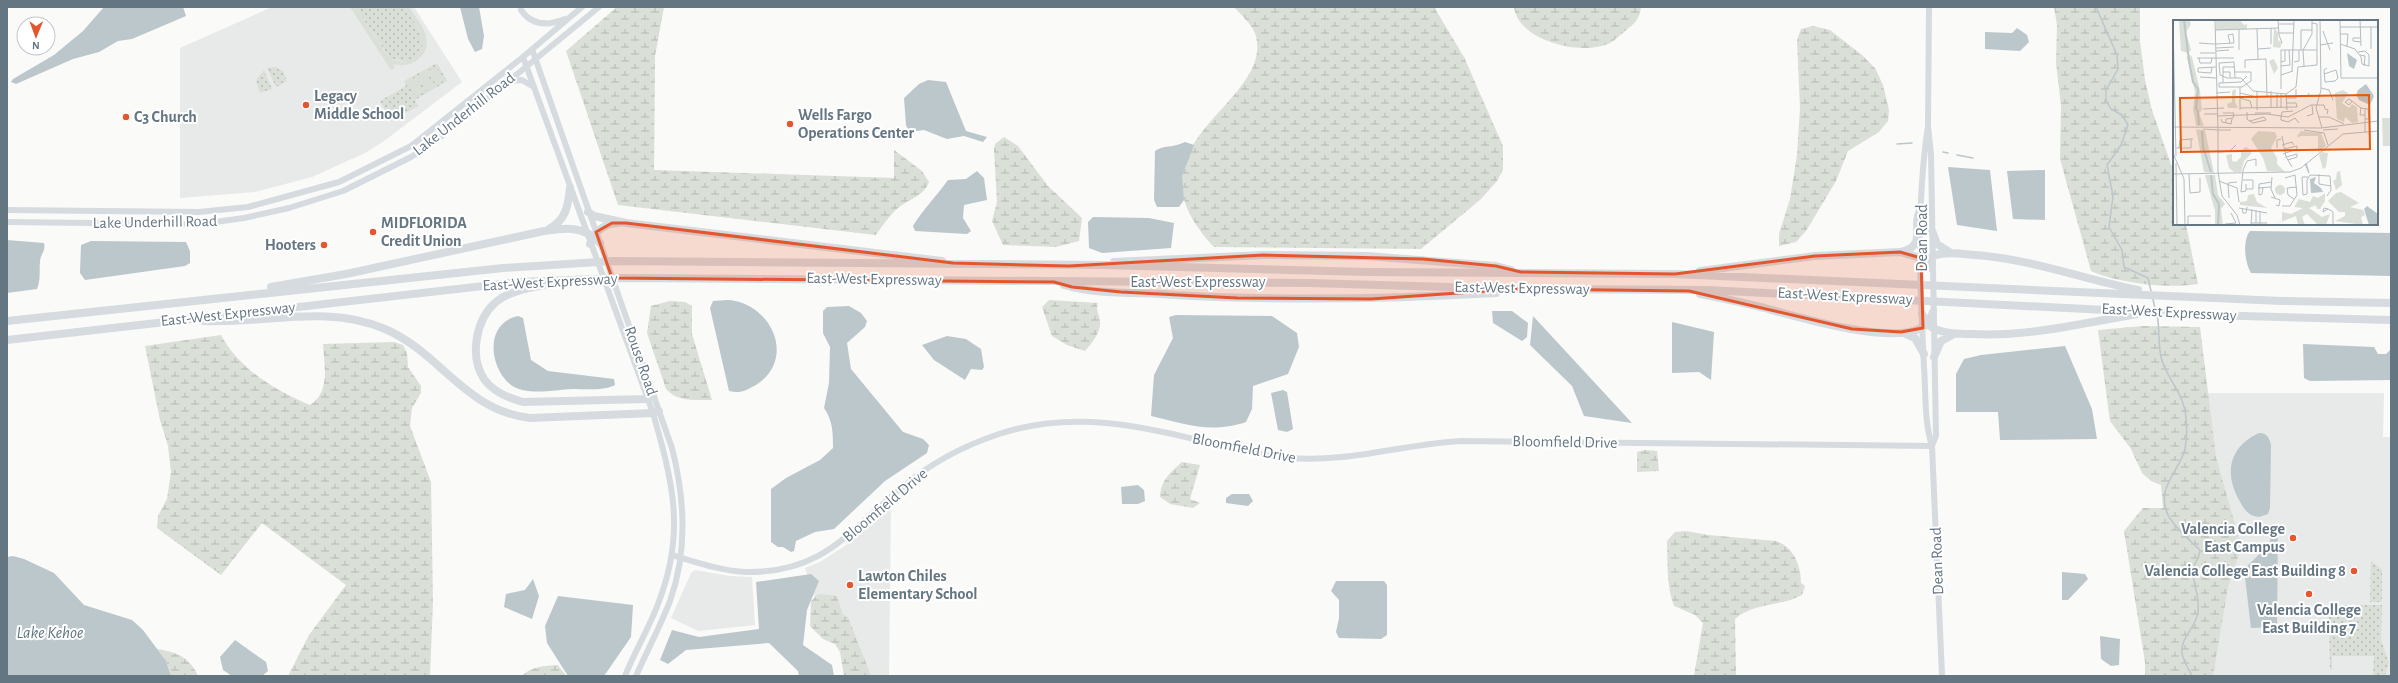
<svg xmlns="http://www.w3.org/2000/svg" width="2398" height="683" font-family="'Alegreya Sans',sans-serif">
<defs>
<pattern id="grass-dots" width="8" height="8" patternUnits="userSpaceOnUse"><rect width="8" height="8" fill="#dadfd7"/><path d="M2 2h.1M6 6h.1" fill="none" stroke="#b4b9b4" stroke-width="1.8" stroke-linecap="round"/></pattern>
<pattern id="wetland-marsh" width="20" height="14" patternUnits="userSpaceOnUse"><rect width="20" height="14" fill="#dadfd7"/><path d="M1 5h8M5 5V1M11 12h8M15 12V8" fill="none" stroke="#b4b9b4"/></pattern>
</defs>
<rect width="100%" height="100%" fill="#fafaf8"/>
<!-- built -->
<path fill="#e8e9e9" d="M272 7H414L462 82 384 141 365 153 312 177 255 192 180 198V48Z
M2193 393H2384L2383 437H2391V676H2195Z
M891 505 889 676H847L837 631 816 602 805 568 820 562 851 542Z
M695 570 730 576 752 577 755 625 698 631 671 618 691 573Z"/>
<!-- grass -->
<path fill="url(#grass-dots)" d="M355 7H404C415 23 439 54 405 62L390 58Z
M437 63 447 81 415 100 418 106 391 121 380 101 406 86 404 81Z
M275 67 283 71 287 81 276 87 267 68Z
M264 70 272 89 260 93 256 80Z
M2371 561 2382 570V602H2370Z
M2339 605H2382L2381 640 2389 663 2385 676H2373L2374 656H2332V669L2330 670 2329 615Z"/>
<!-- wetland -->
<path fill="url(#wetland-marsh)" d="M617 7H664L655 56 654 170 894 178V150L922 171 929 182C924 196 909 199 898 208 889 216 883 225 876 235L618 205 566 51Z
M1234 7H1434L1464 57 1503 146V170L1497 181 1481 199 1421 249 1214 247C1116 143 1273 106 1256 36 1253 25 1241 15 1234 7Z
M1514 7H1641C1640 19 1634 24 1625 31 1620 35 1615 40 1610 43 1582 57 1518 41 1514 7Z
M2054 7H2140V41L2145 80 2152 110 2174 173V224H2186L2198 284C2168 289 2118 283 2091 271L2060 159 2061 105 2056 63 2057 25Z
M1813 26 1830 30 1862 55 1875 68 1883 85 1889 110 1888 121 1879 132 1848 151 1836 181 1806 231 1796 242 1779 246V234L1790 199 1797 155 1800 108 1797 40 1801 29Z
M1004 137 1018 146 1048 186 1082 218 1079 241 1056 247 1003 245 992 221 997 202 994 149 995 144Z
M1049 300 1098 303C1095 311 1101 316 1100 325 1099 335 1091 344 1085 351L1067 345 1052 336 1042 307Z
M670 301 685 302 692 306V334L712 400C696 400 677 402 666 389L647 333 651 306Z
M2143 326 2200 327 2216 457 2240 542 2239 554 2228 587 2213 676H2145V662L2124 531 2143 508H2163L2161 485 2151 481 2142 473 2131 449 2110 421 2098 330Z
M221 335C239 369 276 391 310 405 331 392 324 365 323 344L394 342 403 345 407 353 408 367 421 386V393L412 408 410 426 431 482 433 602 430 676H288L309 635 346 585 262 523 221 575 157 528 158 516 167 499 171 472 168 446 160 420 145 346Z
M1645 450 1657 451 1659 471 1637 472V452Z
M1182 462 1200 465 1190 499 1200 503 1193 508 1170 504 1160 497C1161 480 1170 473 1182 462Z
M1686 531 1708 535 1776 541C1794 547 1801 566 1801 583L1805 586 1802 595C1780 607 1755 602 1735 619L1736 676H1694L1703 623 1695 615 1674 606C1666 585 1668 563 1667 541L1675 532Z
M818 594 837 596 843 615 848 617 871 676H844L840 652 835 644 823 639 810 626 811 601Z
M157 649C176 652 190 657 198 676H171L166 661Z
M558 665 566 676H522C531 666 545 666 558 665Z"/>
<!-- pitch -->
<path fill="#dadfd7" d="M350 7H355L387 55 394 60 403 62 416 57C431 40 414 22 404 7H409C414 15 422 24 425 33 433 54 412 70 393 64L395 68 391 70Z
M436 66 445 80 436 85 428 71Z
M426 72 434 86 426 91 417 76Z
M416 77 424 92 415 97 407 82Z
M2382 118H2391V146H2383Z"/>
<!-- water -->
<path fill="#bbc7cb" d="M104 7H183L186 16 132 39 118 41 99 52 73 59 16 84 11 82 13 79 54 55 83 31Z
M460 7H479L484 36 482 49 475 52 468 39Z
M2017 28 2027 35 2029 42 2020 51 1985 49V32L2012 33Z
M928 80 946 82 966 131 987 137 983 142 964 136 947 139 924 130 909 132 906 125 904 98 919 84Z
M1185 142 1194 145 1182 176 1184 200 1179 207H1157L1154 200 1155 151C1162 145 1174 148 1185 142Z
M1948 167 1990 170 1997 231 1957 225Z
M2045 170V220L2013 219 2007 171Z
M977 171 984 178 987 200 964 205 963 218 971 231 967 234 915 231 913 226C923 209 937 196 948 180L966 179Z
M1093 217 1149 218 1174 223 1171 248 1102 253 1089 248 1088 222Z
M2250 231 2391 233V276L2251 273C2245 263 2242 241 2250 231Z
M7 240 44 243C46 251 41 253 40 261 39 271 41 279 37 289L7 293Z
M91 241 186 242 190 251V263L185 266 85 280 80 273 81 245Z
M713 301C720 301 728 299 735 301 777 310 795 365 752 387 744 392 738 393 729 391L710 308Z
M849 306 861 313 867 321 865 327 847 343 851 369 903 432 923 439 929 445 927 453 885 481 834 529 815 532 796 541 794 551 791 552 783 547H778L771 542V489L786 478 820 460 833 448C833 433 833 421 824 408L829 383 830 347 823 333V311L827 307Z
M1492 311H1512L1528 323 1527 337 1522 341 1493 323Z
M1176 315 1272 316 1297 333 1299 347 1288 374 1253 386 1252 409 1246 422C1210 434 1186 424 1151 416L1154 375 1173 338 1169 317Z
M518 316 523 318 531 360 548 371 614 379 615 385C603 391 585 389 572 389 555 390 526 396 511 385 489 368 484 323 518 316Z
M1533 316 1632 423 1584 416 1572 386 1530 345Z
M1672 322 1714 332 1711 380 1699 372 1672 373Z
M947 336 966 339 981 349 984 367 982 370 971 369 965 380 934 360 922 345Z
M2303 344 2374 347 2378 354H2386L2391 349V380L2310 381 2304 378Z
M2065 346 2092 409 2097 439 2000 440 1998 412H1956V374L1964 359 1981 355Z
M1283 390 1287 392 1293 429 1287 432 1278 430 1271 393Z
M2259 433C2267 433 2269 437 2271 445L2270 508 2268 514 2259 517C2248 516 2244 509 2239 500 2224 473 2229 447 2259 433Z
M1138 485 1144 490 1145 501 1138 504H1122L1121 487Z
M1232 494H1249L1253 501 1248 506 1226 503V498Z
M2271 524 2278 526 2277 627 2251 628 2244 569 2270 544Z
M13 556 24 559 54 573 84 605 132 620 143 630 166 661 171 676H7V557Z
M2062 572 2085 574 2088 579 2068 600H2062Z
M811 574 819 581 807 610 803 645 832 665 834 676H799L798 671 769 643 686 650 668 664 660 660 672 630 699 637 759 629 756 582Z
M533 579 539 596 532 619 504 607 506 594 525 590Z
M1336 581H1384L1387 585V635L1381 639 1339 638 1336 632 1339 618V600L1331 591Z
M558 596 633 605 631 637 604 676H568L547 643 545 626Z
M2100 636 2120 639 2119 665 2111 666 2101 659Z
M235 640 266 662 268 671 262 676H232L223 670 220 657Z"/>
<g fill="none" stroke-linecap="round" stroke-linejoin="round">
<!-- stream -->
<path stroke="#bbc7cb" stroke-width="1.5" d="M2096 7 2117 55 2118 69 2106 90V100L2111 109 2122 115 2128 125 2121 145 2107 165 2113 196 2109 227 2122 250 2124 267 2148 278 2151 291
M1897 144 1912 143
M1943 152 1948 153
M1957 155 1973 158
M2153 299 2155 309
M2157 315C2160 329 2158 343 2161 357 2165 377 2185 393 2186 419 2187 429 2187 439 2185 449 2179 473 2154 488 2169 517 2177 530 2190 540 2200 550 2200 559 2192 564 2193 573 2194 587 2200 598 2198 612 2196 628 2180 638 2182 653 2183 661 2189 669 2192 676"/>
<!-- secondary -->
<path stroke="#d6dbdf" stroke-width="6" d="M1929 7 1928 126 1931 154 1936 436 1932 446
M521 10C532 26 548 26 565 19
M532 49 672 448C685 499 688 551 670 601 660 627 647 651 636 676
M523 57 653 413C673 483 686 533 658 604 649 628 635 651 625 676
M507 81 522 80 532 86
M1928 126C1916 205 1920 288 1924 367 1926 393 1924 421 1932 446L1942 676
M7 210 199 212 248 207 339 182 411 146 523 57 582 7
M7 222 175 224H201L244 218 289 208 343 191 411 157 438 139 599 7
M672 555C696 562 721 571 746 572 825 573 849 530 904 486 931 463 966 445 999 434 1076 409 1144 427 1219 445 1242 450 1266 456 1290 458 1347 463 1404 444 1461 441L1932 446"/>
<!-- highway -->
<path stroke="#d6dbdf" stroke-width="8" d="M588 212 594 216 626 223 942 261
M549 229C566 220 568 206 570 188
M1932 231 1937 244 1951 253
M590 244C595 231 603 224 618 223
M1901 252C1929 245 1910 225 1921 209
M1114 262 1263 255 1367 256 1496 266 1511 270
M1921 270C1924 263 1928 258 1936 255 1948 251 1962 254 1975 255 2031 259 2083 279 2138 290
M1700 271 1815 256 1900 252 1921 258 1932 269
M545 285C529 288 509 291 496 302 476 319 469 356 484 379 493 392 508 398 523 402L647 399 653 396
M1064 285C1097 295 1141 292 1175 295 1282 301 1389 299 1496 293
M271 287 346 274 544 231C565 228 584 225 600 243
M1700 294C1722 298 1744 303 1765 308 1797 317 1895 346 1923 327 1929 324 1931 318 1933 312
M1922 314C1925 319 1927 325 1933 328 1945 334 1959 334 1972 334 2029 337 2082 323 2138 314
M7 321 503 268 614 261 1104 265 1368 272 1675 274 2282 301 2391 303
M204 321C264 324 328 304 385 329 441 353 464 410 530 418L653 413 659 411
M1904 333 1915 338 1924 354
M7 340 518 282 621 278 1310 283 1517 289 1707 290 2206 315 2391 320
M1934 357 1941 341 1954 334"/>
</g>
<!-- marked area -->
<path fill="#e4572e" fill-opacity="0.2" stroke="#e4572e" stroke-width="3" stroke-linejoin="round" d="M612 223H626L953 263 1069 266 1263 255 1423 259 1496 266 1521 272 1675 274 1815 256 1900 252 1921 258 1923 328 1901 332 1852 329 1689 291 1517 289 1371 299 1237 298 1121 292 1072 287 1054 282 612 278 596 232Z"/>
<!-- markers -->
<g fill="#e4572e" stroke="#fff" stroke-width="1.5">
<circle cx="306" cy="105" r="4"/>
<circle cx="126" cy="117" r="4"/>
<circle cx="790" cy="124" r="4"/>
<circle cx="373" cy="232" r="4"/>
<circle cx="324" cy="245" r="4"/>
<circle cx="2293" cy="538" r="4"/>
<circle cx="2354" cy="571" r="4"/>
<circle cx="850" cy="585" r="4"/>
<circle cx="2309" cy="594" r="4"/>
</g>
<g text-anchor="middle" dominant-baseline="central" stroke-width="4" stroke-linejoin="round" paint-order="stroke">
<!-- poi labels -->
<g font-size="16" font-weight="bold" fill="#657683" stroke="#fff" text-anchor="start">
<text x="314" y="96">Legacy<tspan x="314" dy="18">Middle School</tspan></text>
<text x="798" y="115">Wells Fargo<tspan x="798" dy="18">Operations Center</tspan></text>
<text x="134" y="117">C3 Church</text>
<text x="381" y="223">MIDFLORIDA<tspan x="381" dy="18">Credit Union</tspan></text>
<text x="316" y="245" text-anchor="end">Hooters</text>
<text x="2285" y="529" text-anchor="end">Valencia College<tspan x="2285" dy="18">East Campus</tspan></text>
<text x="2346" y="571" text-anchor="end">Valencia College East Building 8</text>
<text x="858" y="576">Lawton Chiles<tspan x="858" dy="18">Elementary School</tspan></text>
<text x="2309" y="610" text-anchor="middle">Valencia College<tspan x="2309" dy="18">East Building 7</tspan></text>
</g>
<!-- street labels -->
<g font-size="16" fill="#657683" stroke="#fff">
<text transform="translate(464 114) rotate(-38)">Lake Underhill Road</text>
<text transform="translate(155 222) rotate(-1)">Lake Underhill Road</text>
<text transform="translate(1922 238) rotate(-90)">Dean Road</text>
<text transform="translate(874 279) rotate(1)">East-West Expressway</text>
<text transform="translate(550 282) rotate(-3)">East-West Expressway</text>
<text x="1198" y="282">East-West Expressway</text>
<text transform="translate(1522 288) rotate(1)">East-West Expressway</text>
<text transform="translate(1845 296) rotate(3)">East-West Expressway</text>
<text transform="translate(2169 312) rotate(3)">East-West Expressway</text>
<text transform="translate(228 314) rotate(-6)">East-West Expressway</text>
<text transform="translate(641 361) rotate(71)">Rouse Road</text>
<text transform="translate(1565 442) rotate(1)">Bloomfield Drive</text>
<text transform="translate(1244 448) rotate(11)">Bloomfield Drive</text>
<text transform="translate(885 505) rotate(-40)">Bloomfield Drive</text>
<text transform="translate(1937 561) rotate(-92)">Dean Road</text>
</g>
<!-- water labels -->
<g font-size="17" font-style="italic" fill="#60757c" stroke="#fff">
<text x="50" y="632">Lake Kehoe</text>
</g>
</g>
<!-- overview -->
<g transform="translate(2173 20)">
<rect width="205" height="205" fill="#fafaf8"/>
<path d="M43 0H67L71 5 74 4V9L43 10Z" fill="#dadfd7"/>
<path d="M6 0H16L18 4 13 12 18 30 15 33 8 31ZM101 8 105 12V20L109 23 107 28 100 27ZM16 34 19 37 27 71 29 90 26 93 31 106H23L20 89 22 72 14 37ZM101 39 105 48 101 54 96 41ZM63 69 62 82 65 88H55L54 84 59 82V71ZM170 70 175 73 169 83 176 88 179 84 184 87 185 102 179 103 172 97 171 102 164 99 162 73ZM23 109 32 110 41 153 31 152ZM85 111 102 112 104 117 98 128 104 138V144L112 152 94 151 90 138 78 119ZM128 111 148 113 153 126 145 132V116H127L126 118 124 116ZM73 127 78 130V134L71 141 68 152H61L56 148 53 135 59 134V141L63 142 68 137V130ZM149 132 155 133 153 147 150 149 146 135ZM167 151 169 165 163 170 160 161 163 159 164 152ZM32 155H42L45 175 52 184 48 189 50 205H42V191ZM102 170a5 5 0 1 1 10 0a5 5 0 1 1-10 0ZM168 172 186 183 177 187 190 190 192 195 188 197 190 205 162 201 172 196V192H166L155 181 163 173ZM152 173V181L147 189H144L143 185 136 188 149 197 157 194 153 205H145L134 194 129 197 132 205H125L123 196 103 204 109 201V192L118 194 130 188 121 187 126 179 137 182 140 176 145 178ZM81 174 84 182 94 188 67 185V182L74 181 75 175Z" fill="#dadfd7"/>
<path d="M174 33 184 40 181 49 176 46ZM193 64 201 76 197 85 186 80 183 75 185 70ZM143 157 141 163 148 168 150 172 138 173 137 159ZM194 186 205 194V205H196L191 189Z" fill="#bbc7cb"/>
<path fill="none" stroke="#bbc7cb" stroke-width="2" d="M11 0 16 41 20 62 25 69 23 88 25 92 26 105M29 111 30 127 38 152M38 155 40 174 46 184 45 205"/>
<path fill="none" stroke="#b5bdc2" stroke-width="1" d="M42 0 45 109M105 0 106 15 109 23M147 0 148 70 143 88 149 108M167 0 168 58H205M187 0 188 26M0 4 3 136M106 4H121M167 7H205M198 7V29M98 8V24M66 9V30M84 9 85 39M42 10 106 8M150 11 157 30M106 13H121M167 14H175L174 26M188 18H180V21L188 22M26 23 40 24H43L61 23 60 14 55 15 57 23M167 24 182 29 188 37 189 44 196 46V35L192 31 185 32M147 25 160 23M43 28 61 27M85 29 98 28M128 30V10H139M43 31 56 30M27 33H42M187 35 192 36 191 46M24 38H61M26 38 27 43H38L39 38M108 42 112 41V30M121 42 126 41V30M108 46 117 45 116 30M131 46 130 30 139 14V0M39 47 38 53 25 52V48L43 47M72 48V40L93 39 94 77M119 51 121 0M50 52H57V58M62 52H78V61L69 67H46V63L68 62 74 56M151 54 163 50 165 58 162 61 152 62 151 50 154 48M108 55 120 51M27 57 43 58M62 58 61 42 46 43 47 55 54 58H68L80 71 113 74M50 63V47H62M67 67V90M148 68 156 70 160 80M108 69V30H144M43 73 57 72M67 73 84 77M135 73 137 76H147M113 74 123 67 125 47 144 45V4L139 3M113 74 114 90M43 77H58M67 78 77 81 79 88M113 78H123V69M179 81 176 85 172 82 176 79 188 88 195 89 196 99H192M188 87 187 95H192M67 88 124 87 123 83H113M98 88V71M104 88V74M108 88V74M192 88V112M30 89 51 88M84 90V71M74 92V99L75 100 80 103 93 100 91 97 77 101M50 93H61L60 98 53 99V103M82 93H98M31 94H44M44 96 94 94 115 97 138 85H151L152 89 155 90 154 94M134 96 140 94 139 85M108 97V100L115 102 122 98 126 103M108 97 109 92 120 91M145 97H156L171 104M48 99 49 102 58 104 59 99M0 107 148 108 205 101M30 109 45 110M44 110H58M131 110 151 113M150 110 165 109M45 111V152L49 176 64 195 67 205M151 113 155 125M109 116 113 137 119 147M109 125 119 122 121 125M3 128H18V119H20M6 128 7 120 18 119M104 128V120L108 119M45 132 57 131 63 125M0 133 11 159 12 205M110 134 124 129V126L111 129M113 137 124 134V137L115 140M3 143 4 205M132 144 136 153 133 143M0 154 117 152 128 148 170 114 205 111M16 154 17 173 27 172V158M146 154V164L158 166M99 157 98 169 102 178M135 157H129L130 175 134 174V160L137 155 157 156 158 170 154 176M70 160H80V169H73M46 161 64 168 66 182M73 164V171L68 172 70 150 74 141 83 139V146M90 167 89 174 86 175V164L99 162M85 168 98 167M98 177 107 180 106 186 103 185M56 178 55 163 64 162M121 179 115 175 114 168 124 167M109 186H117L124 175 122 155 112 158M66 188 94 193M69 188 70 193H73L74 187M155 189 150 192 151 188 155 189 159 191 160 192V205M78 203H94M83 203V190M52 204 63 203 58 193M15 205V196H38M78 205 79 189M87 205V191"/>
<path fill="#e8590c" fill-opacity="0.15" stroke="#e8590c" stroke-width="2" d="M196 75 197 129 8 132 7 78Z"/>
<rect width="205" height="205" fill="none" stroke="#657683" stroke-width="2"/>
</g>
<!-- border -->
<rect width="2398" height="683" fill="none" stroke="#657683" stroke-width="16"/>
<!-- north arrow -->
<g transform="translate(36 36) rotate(181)"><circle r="19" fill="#ffffff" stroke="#c1c8cd"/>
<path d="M0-3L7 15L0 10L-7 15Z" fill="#e4572e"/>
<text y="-6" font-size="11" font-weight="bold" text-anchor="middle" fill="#657683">N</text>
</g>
</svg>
